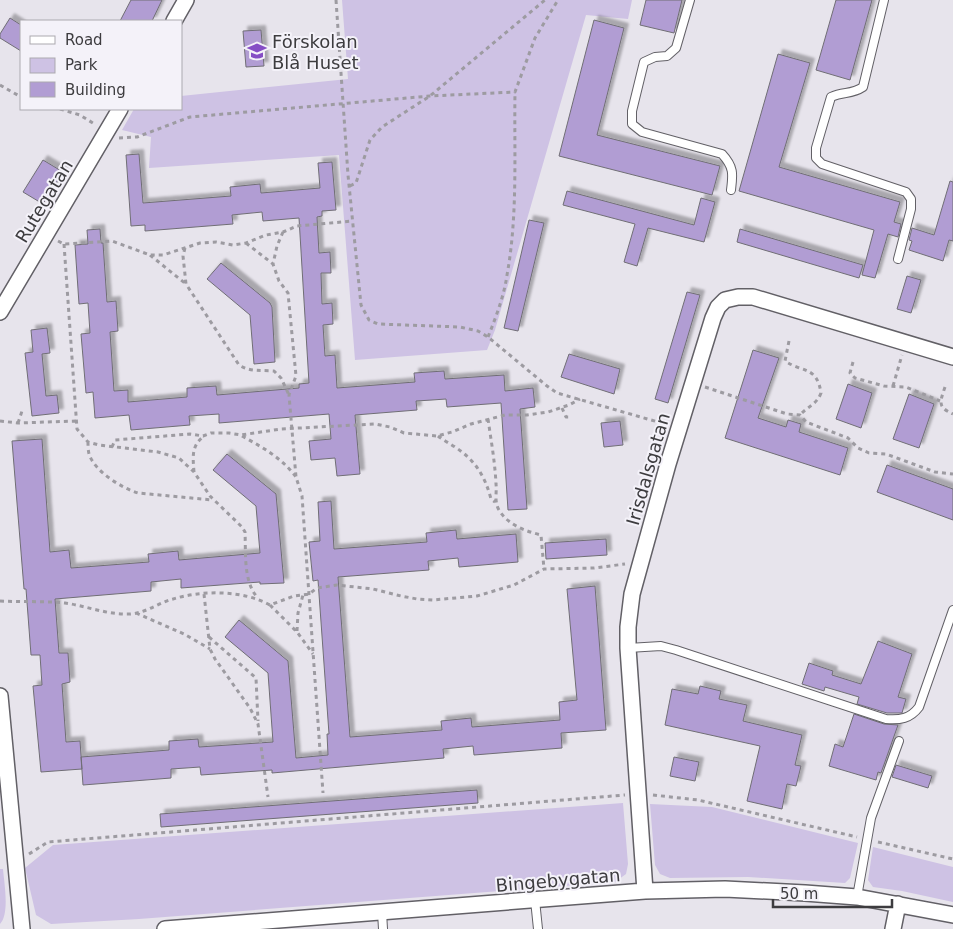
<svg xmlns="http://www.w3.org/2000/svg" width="953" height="929" font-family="'DejaVu Sans',sans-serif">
<defs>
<filter id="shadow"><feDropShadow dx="4.5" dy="-4.5" stdDeviation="1" flood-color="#0004"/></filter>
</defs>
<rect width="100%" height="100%" fill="#e7e4ec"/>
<!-- green -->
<path fill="#cec2e4" d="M342 0H632L628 19 586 15 495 330 487 350 355 360 339 155 149 168 151 137 122 130 134 109H181V96L348 79Z
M623 803 628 864 626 874 615 882 139 919 51 924 36 915 25 868 53 845Z
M650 804 712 807 858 843 850 878 845 883 748 877 670 878 660 874 655 865Z
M873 847 953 867V902L902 891 873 887 868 880Z
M0 869H3C4 882 10 914 0 924Z"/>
<!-- building -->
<path fill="#b19dd3" stroke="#706e75" filter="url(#shadow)" d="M131 0H162L152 21H120Z
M646 0H682L674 33 640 25Z
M836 0H872L850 80 816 70Z
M10 18 21 25V51L0 38V34Z
M594 20 624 28 597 135 720 166 712 195 559 156Z
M261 30 264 66 246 67 243 31Z
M778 54 810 63 779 167 900 202 894 222 901 224 898 237 888 234 875 278 862 275 874 230 739 191Z
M139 154 143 203 231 196 230 187 260 184 261 193 320 188 318 163 332 162 336 210 322 211V216L317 217 319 253 330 252 331 273H321L322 304 332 303 333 324 323 325 325 356 335 355 337 388 415 382 414 373 444 371 445 379 504 375 505 391 533 388 535 407 520 409 527 509 508 510 501 403 447 407 446 399 432 400 416 401 417 410 355 415 360 474 337 476 335 458 311 460 309 441 331 439 329 414 219 423V414L189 416 190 425 131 430 129 415 95 418 93 392 86 393 81 334 90 333 88 303 79 304 75 245 88 244 87 230 100 229 101 243H103L107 302 116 301 118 331 110 332 114 391 128 390V402L187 397V388L216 386 217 395 299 388V384L309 383 299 218 263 221 262 212 232 215 233 224 145 231V225L131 226 126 155Z
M43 160 63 172 43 204 23 192Z
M950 181 953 182V241L949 240 943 261 909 250 912 241 909 240 912 228 934 235Z
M567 191 694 225 701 198 715 202 704 242 648 228 637 266 624 262 635 224 563 205Z
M529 220 544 223 518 331 504 328Z
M740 229 863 265 859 278 737 242Z
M221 263 270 303 272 307 275 362 254 364 250 315 207 279Z
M907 276 921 280 911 313 897 309Z
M687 292 700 295 668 403 655 399Z
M47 328 50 353 42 354 46 396 57 395 59 413 32 416 25 353 33 352 31 330Z
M753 350 779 358 758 418 786 427 788 420 801 424 799 432 848 448 840 475 725 438Z
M569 354 620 369 614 394 561 377Z
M848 384 872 393 861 428 836 419Z
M909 394 934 404 919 448 893 439Z
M620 421 623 445 604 447 601 423Z
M42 439 50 552 69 550 71 568 149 562 148 554 178 551 179 560 260 553 256 506 213 470 227 454 276 494 284 583 260 584V582L181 588V579L151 582V591L55 599 59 653H68L70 682 62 684 66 742 80 741 82 769 41 772 33 686 42 685 40 655H31L26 589H24L12 441Z
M887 465 953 489V520L877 492Z
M331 501 334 549 427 542 426 533 456 530 457 539 516 534 518 562 459 567 458 558 428 561 429 570 338 577 350 737 442 730 441 721 471 718 472 727 560 720 559 702 577 700 567 589 595 586 606 730 561 733 562 748 474 755 473 746 443 749 444 758 272 773V770L201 775 200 767 186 768 171 769V778L83 785 81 757 169 750V741L198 739 199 747 273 742 268 673 225 637 239 620 288 661 296 758 328 755 327 734H329L318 580 313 581 309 542 320 541 318 502Z
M606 539 607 555 546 559 545 543Z
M878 641 912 654 898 697 906 699 902 713H887L857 704 859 697 825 687 824 691 802 684 809 663 833 671 832 675 861 684Z
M700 686 721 691 719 699 747 705 743 721 802 735 795 765 801 766 796 786 787 784 782 809 747 801 760 746 665 725 672 689 698 694Z
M854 714 884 724 898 725 881 773 878 772 876 780 829 766 835 744 843 747Z
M674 757 699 762 695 781 670 776Z
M896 765 932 776 928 788 892 777Z
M477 790 478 803 161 827 160 814Z"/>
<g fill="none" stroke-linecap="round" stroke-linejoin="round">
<!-- service casing -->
<g stroke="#626066" stroke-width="10">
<path id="service" d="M690 0 676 48 667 56 655 57 644 62 632 111V124L642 132 722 154C734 167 733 174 731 190
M884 0 863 87C851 95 844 91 831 97L816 148V158L822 164 906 192 911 199V209L898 259
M628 648 661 646 676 650 886 719C900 720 910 719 919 707L953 610
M857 897 871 818 899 741
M535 900 538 929
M382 912 383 929"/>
</g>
<!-- minor casing -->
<g stroke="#626066" stroke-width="18">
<path id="minor" d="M174 21 186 0
M0 312 120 109
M0 696 22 929
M645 891 628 648V627L632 594 668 464 713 318 718 307 725 300 738 297H753L953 357
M165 929 645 891 725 889 805 893 857 897 953 915
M893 929 898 904"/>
</g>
<!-- path -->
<path stroke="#9d9ba1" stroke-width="3" stroke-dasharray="4 4" stroke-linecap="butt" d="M336 0 348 175 361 305 369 320 378 324 460 327 478 331 488 337 547 386 557 393 665 424
M0 85 21 97
M60 109 80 115 96 125
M119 138 137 137 190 117 430 96 515 92 535 38 558 0
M350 186 356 183 370 140 382 127 430 96 545 0
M283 232 277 246 273 264 279 281 288 293 296 376 289 395 296 477 302 496 323 793
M58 241 64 244 112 241 150 255H163L200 243 216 242 233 245 246 243 266 235 283 232 297 226 353 221
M246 243 273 264
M64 244 77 429 88 442 99 445 158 452 179 458 194 472 210 496 242 527 245 532C246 553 243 582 258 598
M185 248 183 256 186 284 239 365C250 372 261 370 274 371L281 378 289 395
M150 255 186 284
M488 337C496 317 504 296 507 275 518 215 514 152 515 92
M789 341 785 361C803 373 817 366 821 393 817 404 807 407 800 415
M853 362 850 373 855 378 884 386 906 387 940 401
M893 386 902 355
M705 387 787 414 800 415 806 422 848 438 858 448 869 453 886 454 935 472 953 474
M945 387C940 402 937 407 953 414
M562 408 566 417H572
M488 419C491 440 495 462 496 484 497 492 494 502 499 510 508 525 525 531 541 535L544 569
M0 421 18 423 76 421
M18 423 23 408
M242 436C262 447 282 458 296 477
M438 436C443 440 449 443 455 447 475 460 485 476 491 499L495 502
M88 442C88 445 88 450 89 454 95 472 122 488 138 493L213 500
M112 447 115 440 190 434 203 436 211 433H229L241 435 281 429 375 424 390 427 404 433 437 436 452 432 471 424 505 415H527L548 412 569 405 580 399
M194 472C193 458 191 446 203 437
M204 594 210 649 215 659 250 708 258 724 268 797
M0 601C22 602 44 601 65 603 87 606 107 615 130 614 146 613 158 603 173 599 202 590 243 590 270 605L294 596 309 594 317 588 337 585 373 589 401 596 417 599 433 600 477 596 514 585 544 569 594 568 625 564
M270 605 297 632 313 654
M136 613 184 634 210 649
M297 631 298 613 303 595
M209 637 256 678 258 721
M653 795 698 800 857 837
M878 842 953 859
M29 854 48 842 625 795"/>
<!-- service -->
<use href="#service" stroke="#fff" stroke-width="8"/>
<!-- minor -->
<use href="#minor" stroke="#fff" stroke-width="15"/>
</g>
<!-- icons -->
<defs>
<g id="school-bare" transform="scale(1.5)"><path d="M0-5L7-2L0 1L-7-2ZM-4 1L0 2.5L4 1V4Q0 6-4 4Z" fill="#854ec5" stroke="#f4f2f9" stroke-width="2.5" paint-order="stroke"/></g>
</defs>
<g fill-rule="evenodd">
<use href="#school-bare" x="257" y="51"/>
</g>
<g text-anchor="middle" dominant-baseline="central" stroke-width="4" stroke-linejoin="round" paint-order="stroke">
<!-- poi labels -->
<g font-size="18" fill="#3d3c3f" stroke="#f4f2f9" text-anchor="start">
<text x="272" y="41">Förskolan<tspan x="272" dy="21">Blå Huset</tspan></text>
</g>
<!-- street labels -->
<g font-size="18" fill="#3d3c3f" stroke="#f4f2f9">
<text transform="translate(44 201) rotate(-59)">Rutegatan</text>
<text transform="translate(648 469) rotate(-74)">Irisdalsgatan</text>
<text transform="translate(558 880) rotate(-5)">Bingebygatan</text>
</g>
</g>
<!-- legend -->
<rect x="20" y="20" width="162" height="90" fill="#f4f2f9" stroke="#aba9af"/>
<rect x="30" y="36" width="25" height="8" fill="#ffffff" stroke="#aba9af"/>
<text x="65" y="45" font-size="15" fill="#3d3c3f">Road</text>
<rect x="30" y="58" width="25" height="15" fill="#cec2e4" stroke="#aba9af"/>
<text x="65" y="70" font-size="15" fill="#3d3c3f">Park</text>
<rect x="30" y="82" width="25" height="15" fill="#b19dd3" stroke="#aba9af"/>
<text x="65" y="95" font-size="15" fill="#3d3c3f">Building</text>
<!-- scale -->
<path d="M773 899v8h119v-8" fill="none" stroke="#3d3c3f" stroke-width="2.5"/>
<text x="780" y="899" font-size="15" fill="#3d3c3f" stroke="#f4f2f9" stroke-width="4" paint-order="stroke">50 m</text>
</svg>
